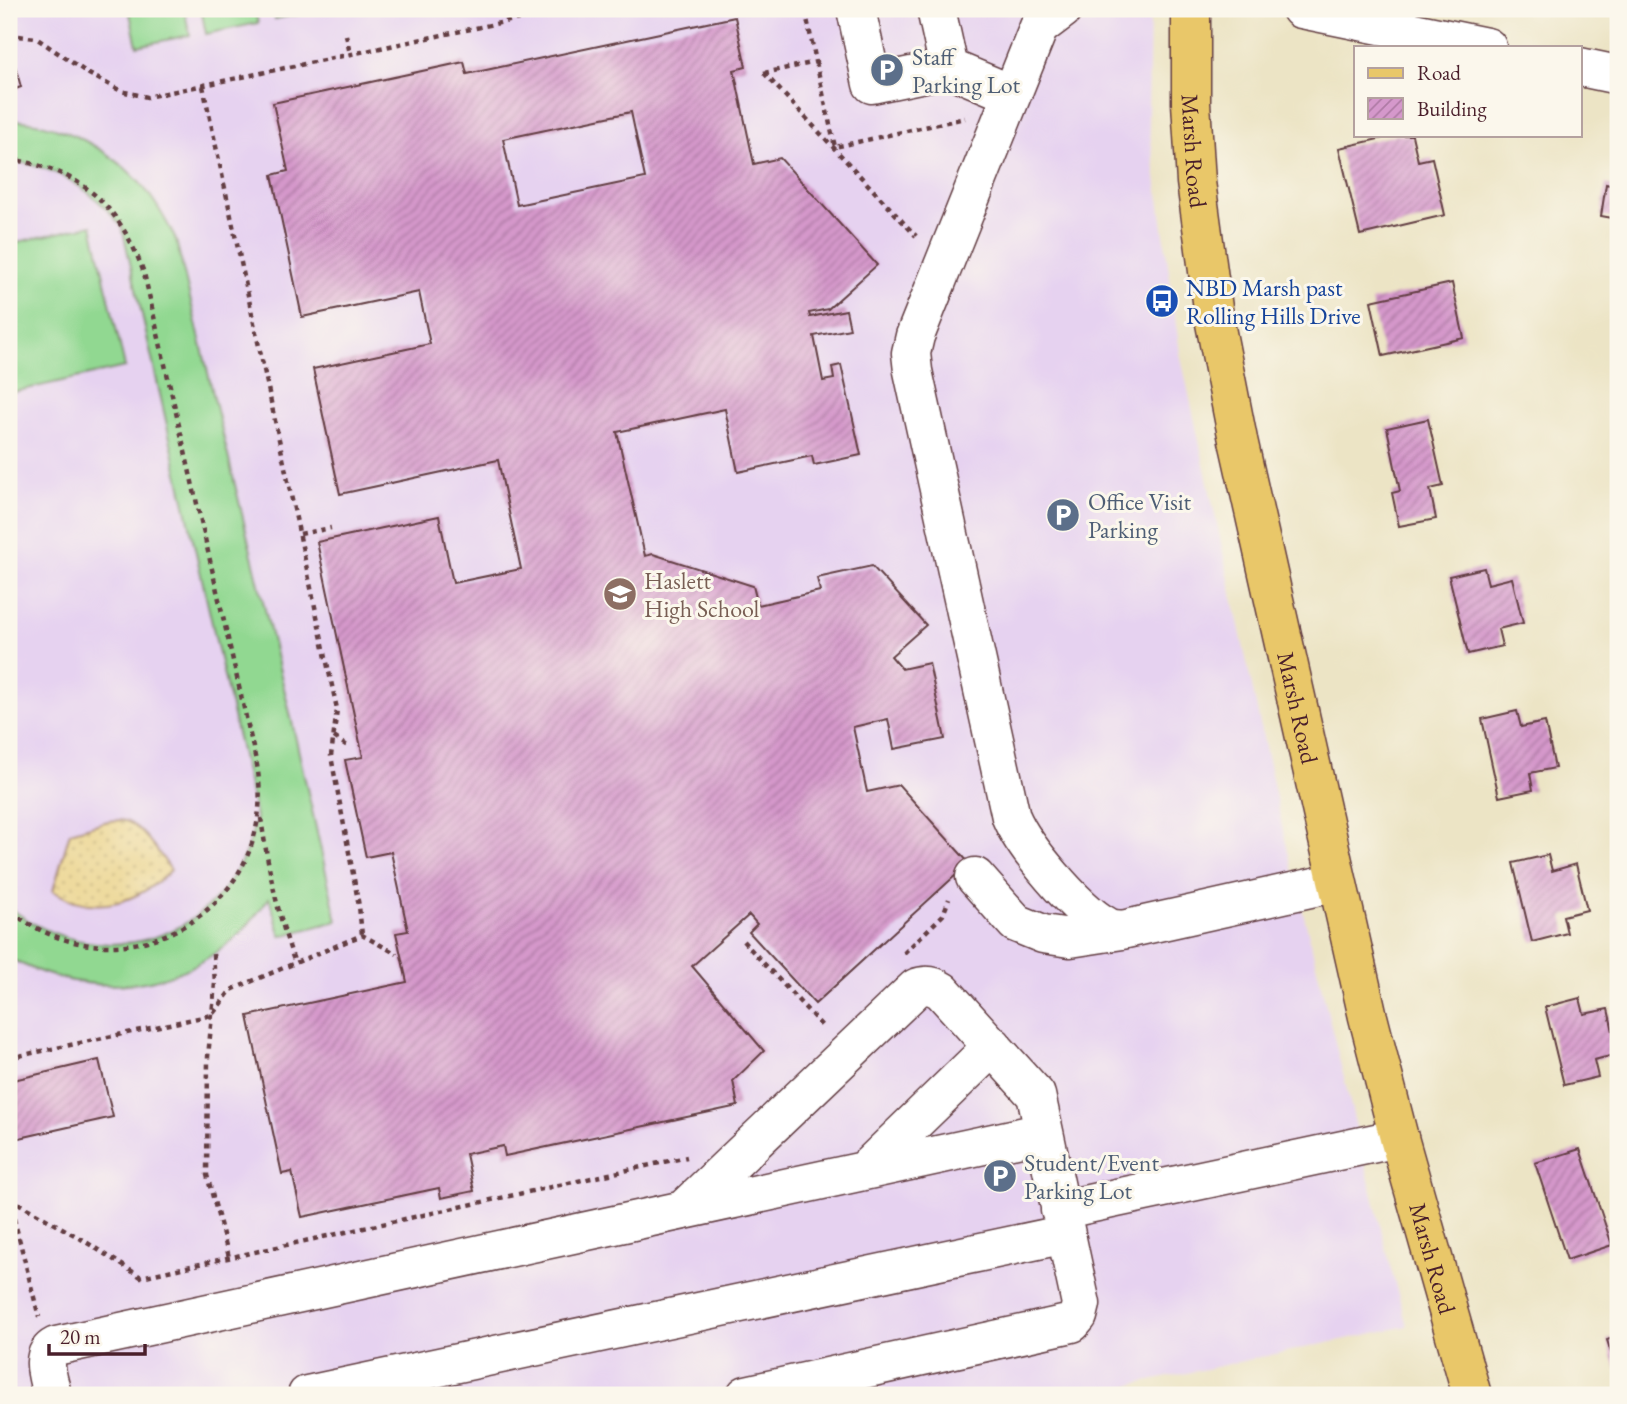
<svg xmlns="http://www.w3.org/2000/svg" width="1627" height="1404" font-family="'EB Garamond',serif">
<defs>
<pattern id="sand-dots" width="8" height="8" patternUnits="userSpaceOnUse" patternTransform="scale(1.75)"><rect width="8" height="8" fill="#eeda9e"/><path d="M2 2h.1M6 6h.1" fill="none" stroke="#cebb88" stroke-width="1.8" stroke-linecap="round"/></pattern>
<pattern id="building-hatch" width="6" height="6" patternUnits="userSpaceOnUse" patternTransform="scale(1.75)"><rect width="6" height="6" fill="#d598cb"/><path d="M-1 1l2-2M0 6l6-6M5 7l2-2" fill="none" stroke="#af7ba5"/></pattern>
</defs>
<rect width="100%" height="100%" fill="#fbf7ec"/>
<filter id="ink" filterUnits="userSpaceOnUse"><feTurbulence type="fractalNoise" baseFrequency=".0143" numOctaves="2"/><feDisplacementMap in="SourceGraphic" scale="14" xChannelSelector="R" yChannelSelector="G"/><feConvolveMatrix kernelMatrix="1 2 1 2 8 2 1 2 1" color-interpolation-filters="sRGB"/></filter>
<filter id="wash" filterUnits="userSpaceOnUse"><feTurbulence type="fractalNoise" baseFrequency=".00686" numOctaves="4" result="noise"/><feDisplacementMap in="SourceGraphic" scale="28" xChannelSelector="R" yChannelSelector="G"/><feGaussianBlur stdDeviation="1.57" result="paint"/><feColorMatrix in="noise" values="0 0 0 0 0 0 0 0 0 0 0 0 0 0 0 0 0 1.4 0 .05"/><feComposite in="paint" operator="in"/></filter>
<g filter="url(#wash)">
<rect width="100%" height="100%" fill="#ece4c5"/>
<!-- built -->
<path fill="#e6d2f0" d="M9 9H1150L1148 118 1180 353 1284 835 1391 1269 1407 1326 1084 1395H9Z"/>
<!-- sand -->
<path fill="url(#sand-dots)" stroke="#9c7c64" stroke-width="2" d="M108 821C113 821 120 819 125 821 141 825 162 857 171 870 138 903 95 917 53 891L70 832Z"/>
<!-- garden -->
<path fill="#91d891" stroke="#6e7c5e" stroke-width="2" d="M129 9H184L190 35 137 46Z
M201 9H255L258 23 206 34Z
M273 9H322L275 19Z
M9 120C60 121 113 150 145 189 158 205 167 222 176 240L290 713 337 921 281 936 269 898C257 914 245 930 230 942 164 996 82 996 9 958V907C104 982 233 938 256 817L122 227C94 190 55 165 9 161Z
M92 225 125 367 9 393V244Z"/>
<g id="blocks">
<!-- building -->
<path fill="url(#building-hatch)" fill-rule="evenodd" d="M735 17 746 67 734 70 754 164 780 158 877 265 828 309 809 313 810 317 846 310 850 329 814 336 823 381 834 379 832 367 841 365 861 455 814 465 812 456 738 472 725 409 617 432 645 556 653 554 753 586 758 605 820 591 817 578 872 566 926 625 891 656 902 669 929 663 945 739 894 749 888 719 853 727 867 792 899 785 969 863 815 1004 749 932 757 924 749 915 692 966 764 1051 733 1081 738 1106 505 1156 503 1146 466 1154 474 1191 441 1198 439 1188 302 1217 292 1172 282 1174 248 1016 407 982 396 933 408 931 391 852 366 857 345 760 363 757 317 542 439 516 453 583 521 569 498 460 340 494 313 369 430 344 419 292 302 317 272 175 288 171 273 103 464 62 467 74ZM631 112 645 178 517 205 503 139Z
M9 44 21 87 9 91Z
M1396 135H1412L1418 161 1432 158 1445 215 1360 235 1339 148Z
M1606 184 1618 187V219L1601 216Z
M1452 283 1464 338 1383 356 1371 301Z
M1428 419 1443 486 1430 489 1436 519 1399 526 1392 493 1400 491 1387 428Z
M1484 568 1488 584 1512 578 1523 623 1498 629 1502 646 1468 654 1449 576Z
M1517 711 1521 727 1545 722 1555 768 1530 773 1533 790 1499 797 1482 719Z
M1548 855 1552 871 1576 864 1587 910 1563 916 1567 933 1532 942 1513 863Z
M1580 998 1584 1014 1608 1009 1618 1054 1594 1060 1598 1077 1564 1085 1545 1007Z
M99 1060 113 1117 15 1139 9 1113V1081Z
M1580 1149 1612 1245 1567 1260 1535 1163Z
M1618 1336V1374L1607 1340Z"/>
</g>
</g>
<g filter="url(#ink)">
<use href="#blocks" fill-opacity="0" stroke="#623d42" stroke-width="2"/>
<g fill="none" stroke-linecap="round" stroke-linejoin="round">
<!-- minor casing -->
<g stroke="#623d42" stroke-width="41">
<path id="minor" d="M856 9 872 84 949 68 1011 94
M936 9 949 68
M1063 9 1039 27 915 336 911 353 913 371 1011 817C1024 848 1077 910 1106 926 1111 929 1116 929 1122 930L1337 882
M1301 9 1487 47
M1580 67 1618 75
M975 877 1016 923 1043 934 1070 938 1122 930
M864 1171 993 1046
M683 1210 916 988C926 984 933 985 942 991L1036 1095 1044 1132
M1060 1210 1399 1138
M52 1395C49 1379 38 1355 56 1346L1044 1132 1081 1304 1078 1316 1072 1323 746 1395
M307 1395 1066 1234"/>
</g>
<!-- major casing -->
<g stroke="#623d42" stroke-width="41">
<g id="major">
<path id="s1" d="M1191 9V103L1196 182 1215 323 1238 440 1368 1017 1399 1138 1472 1395"/>
</g>
</g>
<!-- path -->
<path stroke="#623d42" stroke-width="4.5" stroke-dasharray="5 5" stroke-linecap="butt" d="M9 35 36 38 89 74 121 91 147 97 566 9
M346 35 350 54
M816 62 835 147 965 118
M764 73 916 236
M764 73 816 62 805 9
M203 86 337 709 331 756 359 906 362 935
M9 159C82 170 119 205 144 273L257 765C282 910 122 1000 9 910
M300 534 331 528
M334 737 349 747
M261 818C268 867 278 917 295 963
M743 941 823 1027
M904 953 943 915 949 899
M213 954 215 983 208 1057 207 1175 229 1257
M9 1058 212 1015 231 990 362 935 397 954
M9 1198 78 1237 141 1277 687 1157
M9 1199 39 1317"/>
<!-- minor -->
<use href="#minor" stroke="#fff" stroke-width="38"/>
<!-- major -->
<use href="#major" stroke="#e9c769" stroke-width="38"/>
</g>
</g>
<!-- icons -->
<defs>
<g id="parking-disc" transform="scale(1.75)"><circle r="9.5" fill="#5c6f8a" stroke="#fbf7ec"/><path d="M-3.5-5.5H1a3.5 3.5 0 0 1 0 7H-1V5.5H-3.5ZM-1-3.4V-.6H.8a1.4 1.4 0 0 0 0-2.8Z" fill="#fff"/></g>
<g id="bus-disc" transform="scale(1.75)"><circle r="9.5" fill="#1a4fb4" stroke="#fbf7ec"/><path d="M-5-6H5V4H4V6H2V4H-2V6H-4V4H-5ZM-3.5-4V0h7V-4ZM-3.5 1.2v1.5H-2V1.2ZM2 1.2v1.5H3.5V1.2Z" fill="#fff"/></g>
<g id="school-disc" transform="scale(1.75)"><circle r="9.5" fill="#8d6e63" stroke="#fbf7ec"/><path d="M0-5L7-2L0 1L-7-2ZM-4 1L0 2.5L4 1V4Q0 6-4 4Z" fill="#fff"/></g>
</defs>
<g fill-rule="evenodd">
<use href="#parking-disc" x="887" y="70"/>
<use href="#bus-disc" x="1162" y="301"/>
<use href="#parking-disc" x="1063" y="515"/>
<use href="#school-disc" x="620" y="594"/>
<use href="#parking-disc" x="1000" y="1176"/>
</g>
<g text-anchor="middle" dominant-baseline="central" stroke-width="6" stroke-linejoin="round" paint-order="stroke">
<!-- service labels -->
<g font-size="24" fill="#4e5e75" stroke="#fbf7ec" text-anchor="start">
<text x="912" y="56">Staff<tspan x="912" dy="28">Parking Lot</tspan></text>
<text x="1088" y="501">Office Visit<tspan x="1088" dy="28">Parking</tspan></text>
<text x="1024" y="1162">Student/Event<tspan x="1024" dy="28">Parking Lot</tspan></text>
</g>
<!-- street labels -->
<g font-size="24" fill="#4a1f2b" stroke="#fbf7ec">
<text stroke="none"><textPath href="#s1" startOffset="142">Marsh Road</textPath></text>
<text stroke="none"><textPath href="#s1" startOffset="709">Marsh Road</textPath></text>
<text stroke="none"><textPath href="#s1" startOffset="1276">Marsh Road</textPath></text>
</g>
<!-- transit labels -->
<g font-size="24" fill="#164399" stroke="#fbf7ec" text-anchor="start">
<text x="1186" y="287">NBD Marsh past<tspan x="1186" dy="28">Rolling Hills Drive</tspan></text>
</g>
<!-- education labels -->
<g font-size="24" fill="#785e54" stroke="#fbf7ec" text-anchor="start">
<text x="644" y="580">Haslett<tspan x="644" dy="28">High School</tspan></text>
</g>
</g>
<!-- margin -->
<rect width="1627" height="1404" fill="none" stroke="#fbf7ec" stroke-width="35"/>
<!-- legend -->
<rect x="1354" y="46" width="228" height="91" fill="#fbf7ec" stroke="#b4a19f" stroke-width="2"/>
<rect x="1368" y="68" width="35" height="10" fill="#e9c769" stroke="#b4a19f" stroke-width="2"/>
<text x="1417" y="80" font-size="21" fill="#4a1f2b">Road</text>
<rect x="1368" y="98" width="35" height="21" fill="url(#building-hatch)" stroke="#b4a19f" stroke-width="2"/>
<text x="1417" y="116" font-size="21" fill="#4a1f2b">Building</text>
<!-- scale -->
<path d="M49 1344v10h96v-10" fill="none" stroke="#4a1f2b" stroke-width="3.5"/>
<text x="60" y="1344" font-size="21" fill="#4a1f2b" stroke="#fbf7ec" stroke-width="5" paint-order="stroke">20 m</text>
</svg>
